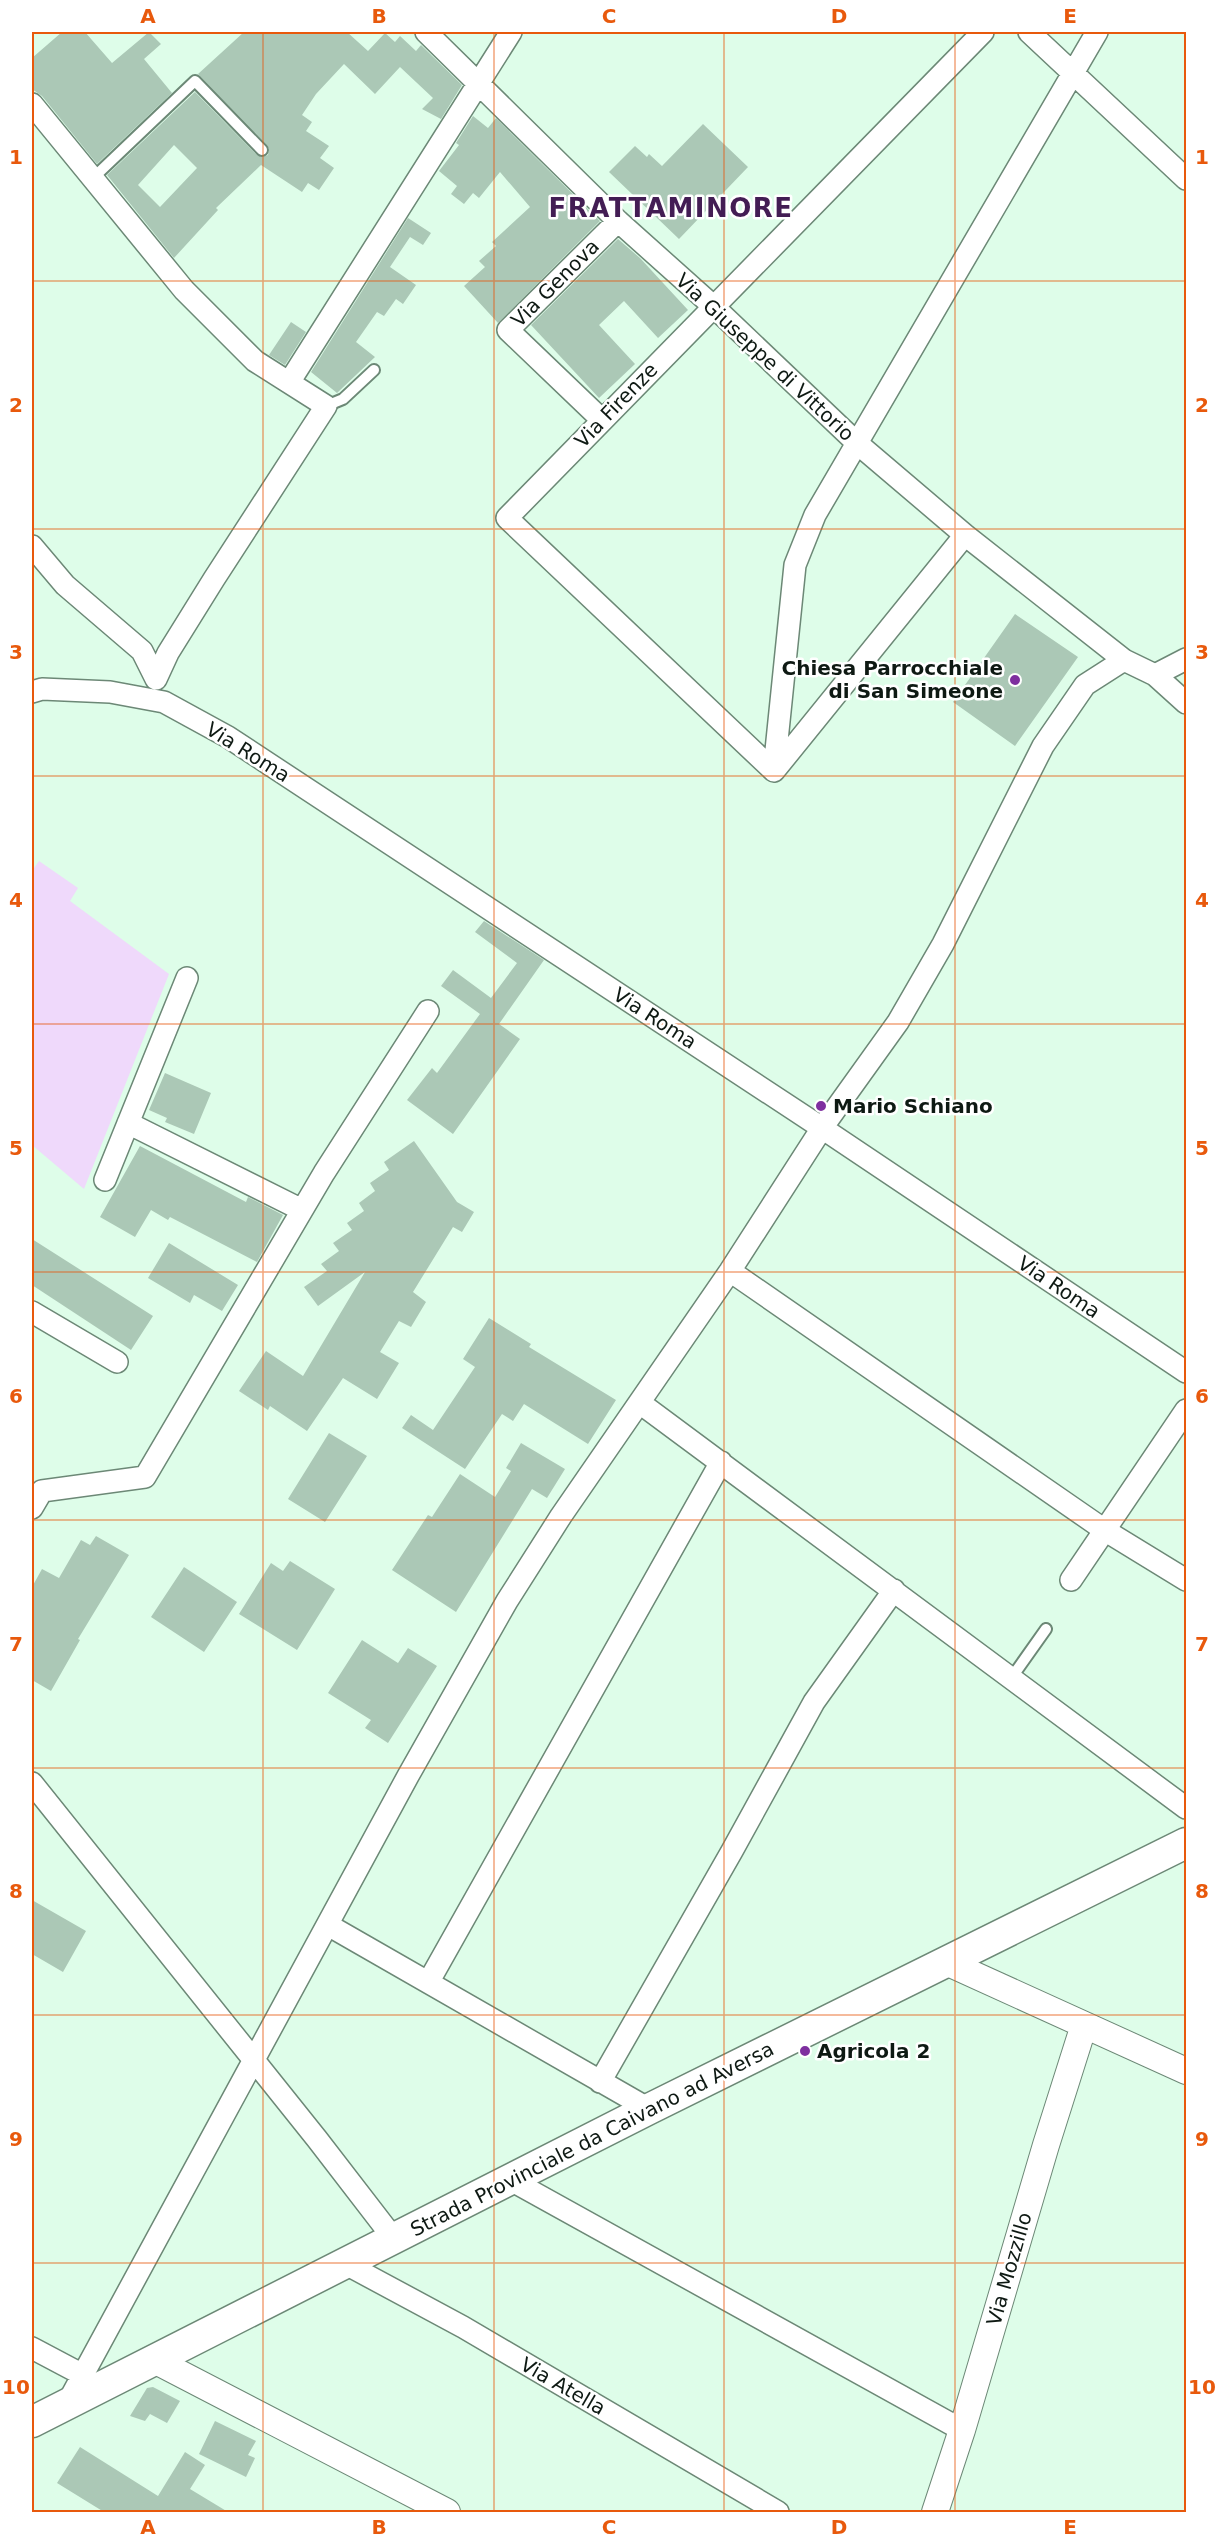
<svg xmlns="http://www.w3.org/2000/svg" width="1218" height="2544" font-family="'DejaVu Sans',sans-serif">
<rect width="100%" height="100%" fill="#defde9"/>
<!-- green -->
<path fill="#efd9fb" d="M39 861 78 888 70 901 169 974 84 1189 32 1145V871Z"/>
<!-- building -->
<path fill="#abc8b6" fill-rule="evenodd" d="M62 32H85L112 63 149 32 161 44 144 59 172 93 97 164 42 96 32 89V58Z
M244 32H347L368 51 385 33 395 42 400 36 416 51 421 45 462 85 441 119 422 109 433 98 400 67 375 94 344 64 316 94 302 115 312 122 306 131 329 146 320 158 334 168 319 190 308 183 302 192 261 165 216 208 218 210 174 258 107 175 195 92 257 155 263 157 268 155 269 149 267 145 198 74ZM174 145 197 168 160 207 138 185Z
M473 116 488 128 496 118 600 221 498 323 464 286 485 267 479 261 496 246 492 242 530 207 500 172 479 198 473 193 464 204 451 194 457 186 439 171 459 145 456 143Z
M703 124 748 167 679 239 609 172 635 146 647 157 649 154 662 166Z
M408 218 431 233 423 245 410 237 390 267 416 285 403 304 396 299 384 316 377 312 356 342 375 357 337 393 311 372Z
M618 239 640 258 688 310 658 338 624 301 599 325 635 364 599 398 531 325Z
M291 322 306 332 285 365 269 355Z
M1015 614 1078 657 1015 746 953 702Z
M484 921 544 960 499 1024 520 1039 453 1134 407 1100 432 1068 437 1073 480 1014 441 986 453 970 491 998 517 963 475 932Z
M165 1073 211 1093 194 1134 165 1122 167 1118 149 1110Z
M414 1141 457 1202 474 1212 462 1232 453 1227 413 1292 426 1302 411 1327 399 1321 380 1352 399 1363 377 1399 343 1378 307 1431 270 1406 268 1410 239 1391 266 1351 303 1376 365 1272 318 1306 304 1287 327 1271 321 1264 339 1251 333 1243 352 1230 347 1223 364 1211 359 1203 375 1191 370 1183 389 1170 384 1162Z
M140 1146 246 1202 248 1197 283 1215 257 1262 170 1217 168 1220 151 1210 135 1237 100 1217Z
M32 1239 153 1316 131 1350 32 1285Z
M169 1243 238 1285 222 1311 194 1295 190 1303 148 1278Z
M489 1318 531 1344 529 1347 616 1400 588 1444 524 1404 513 1421 502 1414 465 1469 402 1428 411 1415 433 1430 475 1367 463 1359Z
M329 1433 367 1456 325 1522 288 1499Z
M521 1443 565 1469 547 1498 532 1489 456 1612 392 1570 428 1515 432 1517 460 1474 495 1497 511 1471 506 1468Z
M96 1536 129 1555 78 1639 80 1640 51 1691 32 1680V1587L42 1569 59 1578 81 1540 90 1545Z
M290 1561 335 1589 297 1650 239 1614 271 1563 283 1571Z
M184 1567 237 1602 204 1652 151 1617Z
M362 1640 398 1663 408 1648 437 1666 388 1743 365 1728 371 1720 328 1693Z
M32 1900 86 1931 63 1972 32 1954Z
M153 2387 180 2401 167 2423 150 2414 145 2421 130 2416 147 2388Z
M215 2421 256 2441 248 2455 255 2458 246 2477 199 2454Z
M80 2447 158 2496 185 2452 205 2465 190 2489 228 2512H104L57 2483Z"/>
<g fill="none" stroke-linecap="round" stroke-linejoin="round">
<!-- service casing -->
<g stroke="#6c8876" stroke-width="14">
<path id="service" d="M92 179 195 81 262 150
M326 406 343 399 374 370
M1012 1677 1046 1629"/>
</g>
<!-- minor casing -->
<g stroke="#6c8876" stroke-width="24">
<path id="minor" d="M426 32 618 221 713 306 858 444 965 535 1124 660 1155 675 1186 659
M1029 32 1186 179
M32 104 184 290 255 361 326 406 214 579 168 653 156 679
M290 381 511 32
M602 420 508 330 618 221
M965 535 774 771 507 518 983 32
M32 546 65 585 142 651 156 679
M1155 675 1186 703
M32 692 42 689 110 692 164 702 228 737 822 1128 1186 1372
M774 770 795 565 815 515 1097 32
M128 1123 302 1210
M105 1180 187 978
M730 1271 1106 1531 1186 1580
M32 1312 117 1362
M640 1403 1186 1808
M32 1508 42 1491 145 1477 324 1173 428 1011
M1071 1580 1186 1410
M32 1783 317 2139 394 2239
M328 1925 649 2109
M429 1981 721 1462
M600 2082 732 1851 814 1702 894 1590
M509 2179 962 2430
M344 2263 463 2327 778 2512
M32 2348 83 2375
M67 2404 408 1776 507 1601 561 1516 730 1271 822 1128 898 1022 943 944 1043 746 1085 685 1124 660"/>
</g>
<!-- tertiary casing -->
<g stroke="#6c8876" stroke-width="28">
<path id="tertiary" d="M946 1962 1186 2071
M156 2361 447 2512
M935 2512 962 2430 1046 2145 1084 2025"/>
</g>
<!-- secondary casing -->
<g stroke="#6c8876" stroke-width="33">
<path id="secondary" d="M32 2422 649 2109 1186 1843"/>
</g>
<!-- service -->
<use href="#service" stroke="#fff" stroke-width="10"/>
<!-- minor -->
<use href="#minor" stroke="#fff" stroke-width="21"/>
<!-- tertiary -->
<use href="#tertiary" stroke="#fff" stroke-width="26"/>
<!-- secondary -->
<use href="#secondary" stroke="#fff" stroke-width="30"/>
</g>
<!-- grid -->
<path fill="none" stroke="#e8590c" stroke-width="1.5" stroke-opacity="0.55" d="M263 32V2512M494 32V2512M724 32V2512M955 32V2512M32 281H1186M32 529H1186M32 776H1186M32 1024H1186M32 1272H1186M32 1520H1186M32 1768H1186M32 2015H1186M32 2263H1186"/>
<!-- markers -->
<g fill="#7e2f9f" stroke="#fff" stroke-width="2">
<circle cx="1015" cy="680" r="6"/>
<circle cx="821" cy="1106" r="6"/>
<circle cx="805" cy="2051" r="6"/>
</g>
<g text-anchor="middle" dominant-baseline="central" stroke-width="5" stroke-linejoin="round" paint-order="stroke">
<!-- street labels -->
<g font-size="20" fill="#0e1913" stroke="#fff">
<text transform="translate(555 283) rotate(-45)">Via Genova</text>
<text transform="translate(765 357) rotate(43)">Via Giuseppe di Vittorio</text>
<text transform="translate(616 405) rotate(-46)">Via Firenze</text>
<text transform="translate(248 752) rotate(32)">Via Roma</text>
<text transform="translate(655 1018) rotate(33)">Via Roma</text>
<text transform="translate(1059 1287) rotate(34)">Via Roma</text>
<text transform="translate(592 2139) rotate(-27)">Strada Provinciale da Caivano ad Aversa</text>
<text transform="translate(1009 2269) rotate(-74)">Via Mozzillo</text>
<text transform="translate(563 2386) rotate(30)">Via Atella</text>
</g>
<!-- poi labels -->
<g font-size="20" font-weight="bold" fill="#0e1913" stroke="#fff" text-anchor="start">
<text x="1003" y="668" text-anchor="end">Chiesa Parrocchiale<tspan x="1003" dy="23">di San Simeone</tspan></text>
<text x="833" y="1106">Mario Schiano</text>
<text x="817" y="2051">Agricola 2</text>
</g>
<!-- district labels -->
<g font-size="26" font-weight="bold" letter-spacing="1.5" fill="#431d54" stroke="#fff">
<text x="671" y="208">FRATTAMINORE</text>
</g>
</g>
<!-- border -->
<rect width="1218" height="2544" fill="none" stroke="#ffffff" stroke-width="66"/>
<rect x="33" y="33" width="1152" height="2478" fill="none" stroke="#e8590c" stroke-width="2"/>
<g font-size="20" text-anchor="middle" font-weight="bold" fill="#e8590c">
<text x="148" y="23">A</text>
<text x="379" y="23">B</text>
<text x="609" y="23">C</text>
<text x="839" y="23">D</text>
<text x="1070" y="23">E</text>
<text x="16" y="164">1</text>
<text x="1202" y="164">1</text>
<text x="16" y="412">2</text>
<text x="1202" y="412">2</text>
<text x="16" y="659">3</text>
<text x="1202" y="659">3</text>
<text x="16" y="907">4</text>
<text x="1202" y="907">4</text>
<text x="16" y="1155">5</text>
<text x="1202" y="1155">5</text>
<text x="16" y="1403">6</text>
<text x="1202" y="1403">6</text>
<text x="16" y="1651">7</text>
<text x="1202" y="1651">7</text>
<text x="16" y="1898">8</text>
<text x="1202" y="1898">8</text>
<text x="16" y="2146">9</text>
<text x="1202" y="2146">9</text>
<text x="16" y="2394">10</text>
<text x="1202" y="2394">10</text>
<text x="148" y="2534">A</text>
<text x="379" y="2534">B</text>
<text x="609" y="2534">C</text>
<text x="839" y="2534">D</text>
<text x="1070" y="2534">E</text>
</g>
</svg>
